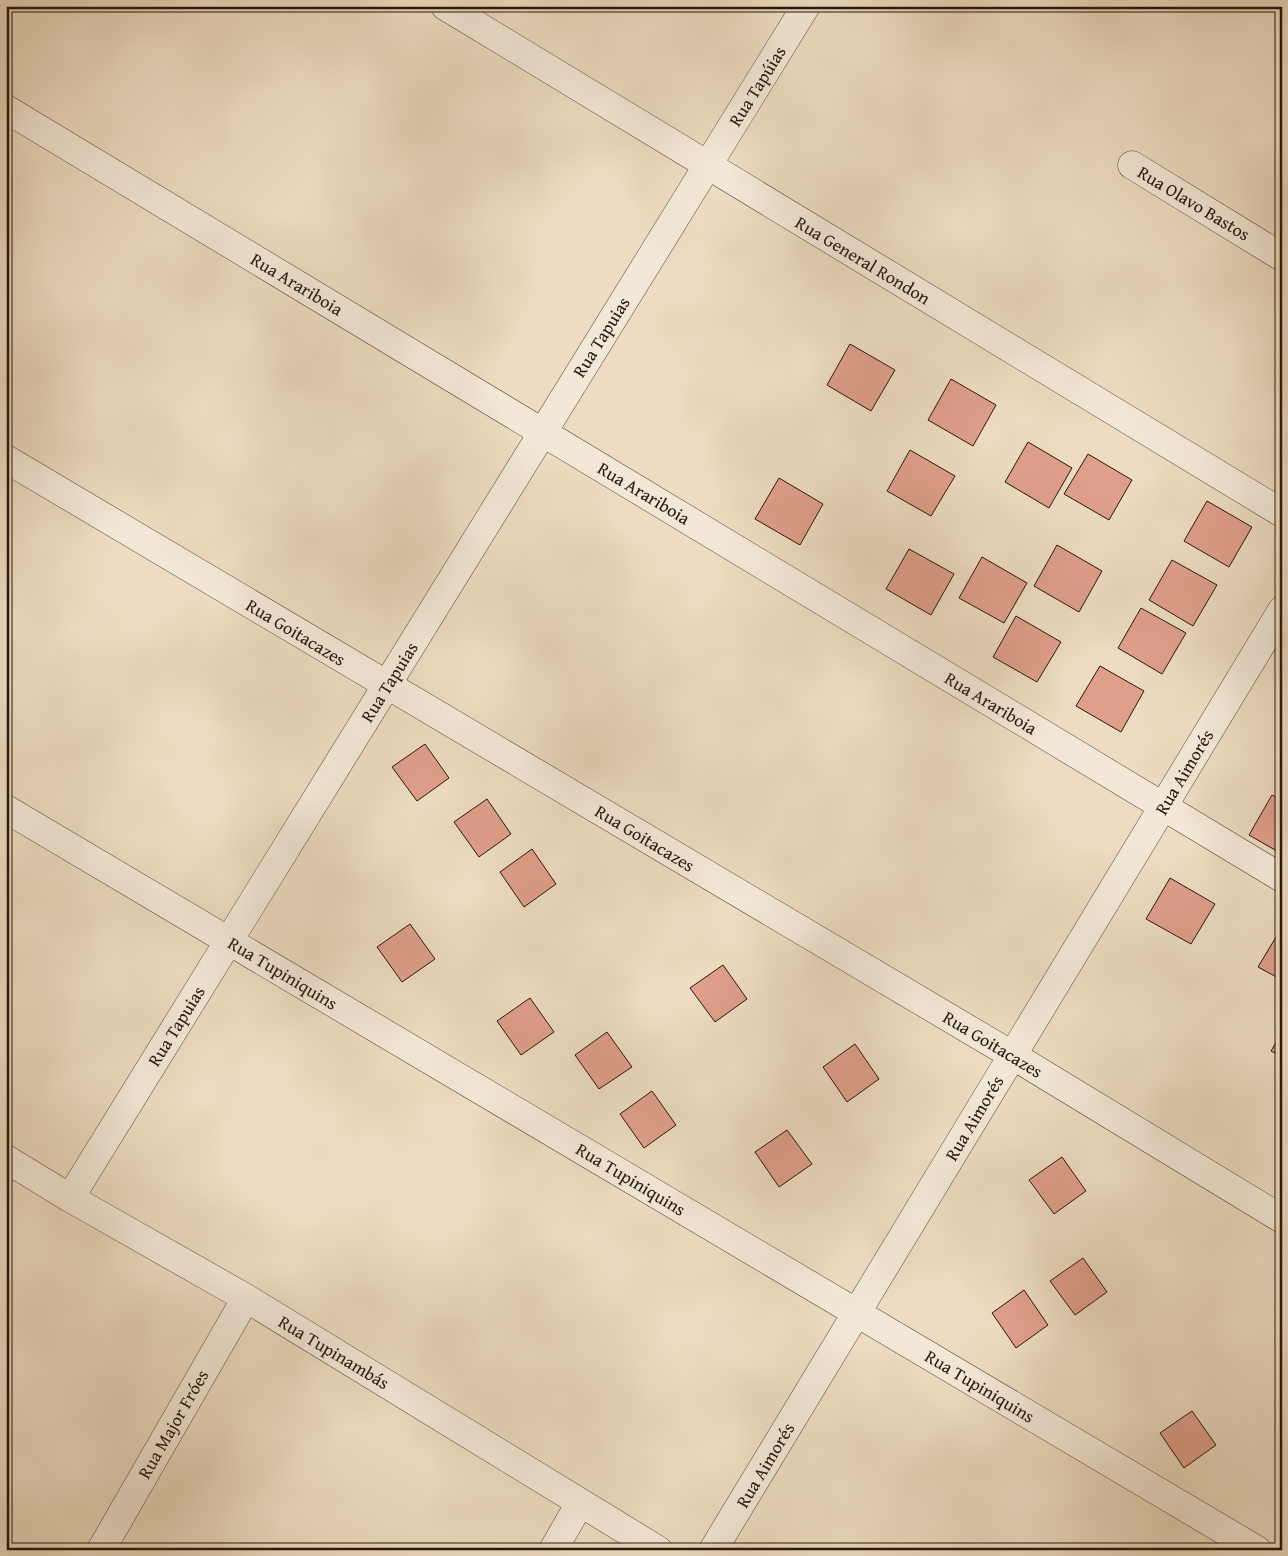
<svg xmlns="http://www.w3.org/2000/svg" width="1288" height="1556" font-family="'Gentium Book Plus',serif">
<rect width="100%" height="100%" fill="#eddcc1"/>
<filter id="stains"><feTurbulence type="fractalNoise" baseFrequency=".004" numOctaves="4"/><feColorMatrix values="0 0 0 0 .2 0 0 0 0 .09 0 0 0 0 .02 0 0 0 .5 -.17"/></filter>
<radialGradient id="worn" r=".72"><stop offset=".6" stop-color="#630" stop-opacity="0"/><stop offset="1" stop-color="#630" stop-opacity=".3"/></radialGradient>
<!-- building -->
<path fill="#df9f8b" stroke="#27160d" d="M850 344 895 370 871 411 827 385Z
M951 379 996 405 973 446 928 420Z
M1028 442 1072 468 1049 508 1005 482Z
M910 450 955 476 931 516 887 491Z
M1088 454 1132 480 1109 520 1064 494Z
M779 478 823 504 800 545 755 519Z
M1207 501 1252 527 1229 567 1184 541Z
M1057 545 1102 571 1079 612 1034 586Z
M909 549 954 574 931 615 886 589Z
M982 557 1027 583 1004 623 959 598Z
M1172 560 1217 585 1193 626 1149 600Z
M1141 608 1186 633 1162 674 1118 648Z
M1016 616 1061 642 1037 682 993 657Z
M1100 666 1144 691 1121 732 1076 706Z
M425 744 449 778 417 801 392 767Z
M1272 795 1282 800V854L1249 835Z
M487 799 511 834 479 857 454 822Z
M532 849 556 884 524 907 500 872Z
M1170 878 1215 904 1191 944 1146 919Z
M410 924 435 959 402 982 377 947Z
M1282 927V980L1258 967Z
M723 965 747 999 715 1022 690 988Z
M530 998 554 1032 521 1055 497 1021Z
M607 1032 632 1067 599 1089 575 1055Z
M1282 1032V1057L1271 1051Z
M855 1044 879 1079 847 1102 823 1067Z
M652 1091 676 1125 644 1148 620 1114Z
M787 1130 812 1164 779 1187 755 1152Z
M1062 1157 1086 1191 1054 1214 1029 1180Z
M1083 1258 1107 1292 1075 1315 1050 1281Z
M1024 1290 1048 1325 1016 1348 992 1313Z
M1192 1411 1216 1445 1184 1468 1160 1433Z"/>
<g fill="none" stroke-linecap="round" stroke-linejoin="round">
<!-- street casing -->
<g stroke="#58483a" stroke-width="29">
<path id="street" d="M445 6 1282 513
M6 109 1282 878
M1132 165 1282 257
M6 459 1012 1055 1282 1219
M6 809 1257 1550
M6 1159 70 1198 246 1298 658 1550
M70 1198 806 6
M101 1550 246 1298
M553 1550 580 1503
M713 1550 1282 610"/>
</g>
<!-- street -->
<use href="#street" stroke="#f3e8d7" stroke-width="28"/>
</g>
<g text-anchor="middle" dominant-baseline="central" stroke-width="4" stroke-linejoin="round" paint-order="stroke">
<!-- street labels -->
<g font-size="18" fill="#27160d" stroke="#f3e8d7">
<text transform="translate(757 86) rotate(-58)">Rua Tapúias</text>
<text transform="translate(1194 203) rotate(31)">Rua Olavo Bastos</text>
<text transform="translate(863 260) rotate(31)">Rua General Rondon</text>
<text transform="translate(297 284) rotate(31)">Rua Arariboia</text>
<text transform="translate(601 337) rotate(-58)">Rua Tapuias</text>
<text transform="translate(644 493) rotate(31)">Rua Arariboia</text>
<text transform="translate(296 632) rotate(31)">Rua Goitacazes</text>
<text transform="translate(389 682) rotate(-58)">Rua Tapuias</text>
<text transform="translate(991 703) rotate(31)">Rua Arariboia</text>
<text transform="translate(1184 772) rotate(-59)">Rua Aimorés</text>
<text transform="translate(645 838) rotate(31)">Rua Goitacazes</text>
<text transform="translate(283 973) rotate(31)">Rua Tupiniquins</text>
<text transform="translate(176 1026) rotate(-58)">Rua Tapuias</text>
<text transform="translate(993 1044) rotate(31)">Rua Goitacazes</text>
<text transform="translate(974 1118) rotate(-59)">Rua Aimorés</text>
<text transform="translate(631 1179) rotate(31)">Rua Tupiniquins</text>
<text transform="translate(334 1352) rotate(31)">Rua Tupinambás</text>
<text transform="translate(980 1386) rotate(31)">Rua Tupiniquins</text>
<text transform="translate(173 1424) rotate(-60)">Rua Major Fróes</text>
<text transform="translate(765 1465) rotate(-59)">Rua Aimorés</text>
</g>
</g>
<!-- margin -->
<rect width="1288" height="1556" fill="none" stroke="#eddcc1" stroke-width="25"/>
<rect x="8" y="8" width="1273" height="1541" fill="none" stroke="#27160d" stroke-width="2.5"/>
<rect x="12" y="12" width="1263" height="1531" fill="none" stroke="#27160d"/>
<rect width="100%" height="100%" filter="url(#stains)"/>
<rect width="100%" height="100%" fill="url(#worn)"/>
</svg>
